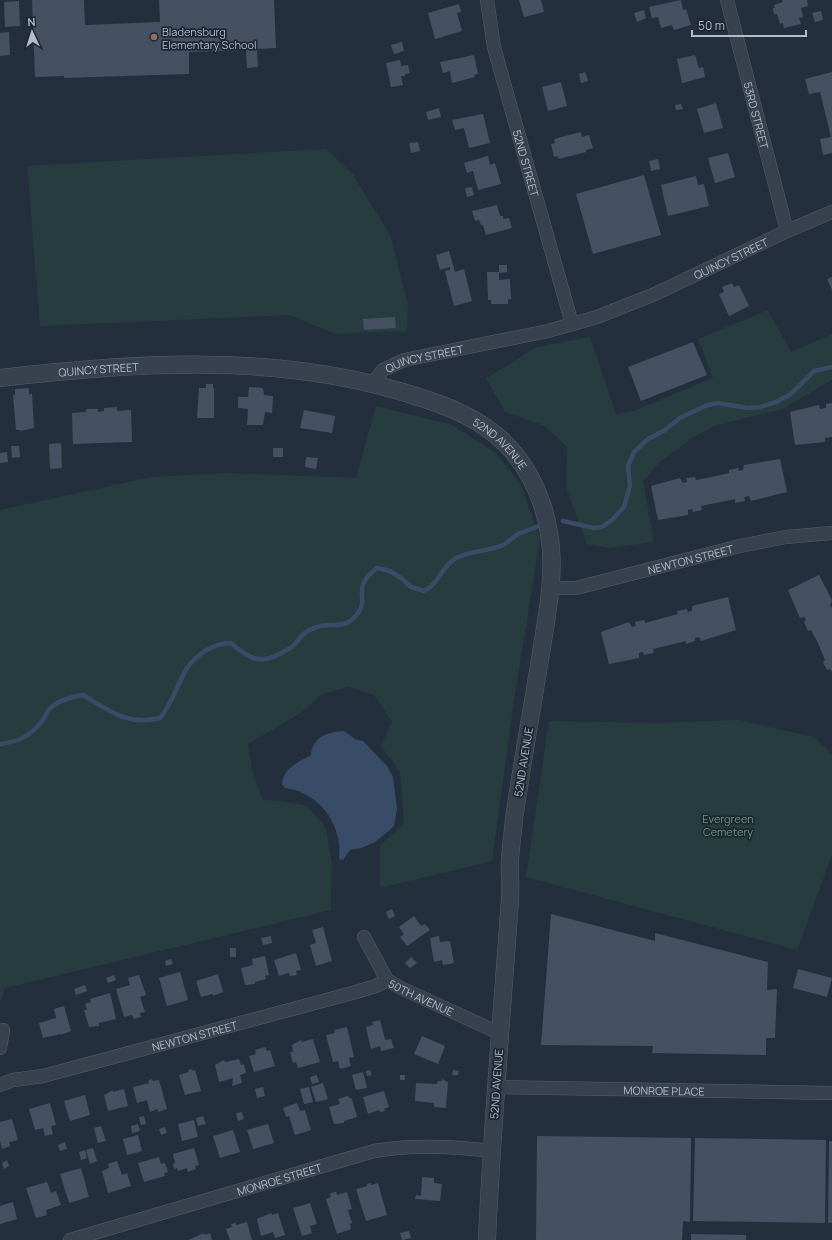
<svg xmlns="http://www.w3.org/2000/svg" width="832" height="1240" font-family="Manrope,sans-serif">
<rect width="100%" height="100%" fill="#242f3e"/>
<!-- green -->
<path fill="#263c3f" d="M326 149 352 173 390 235 408 305 407 331 335 334 290 315 40 326 27 166Z
M768 310 791 352 832 334V380L783 409 717 425 692 438 660 462 643 481 654 542 609 548 587 544 566 487 567 447 545 426 505 412 486 378 537 347 590 337 616 414 633 411 713 378 698 339Z
M376 406 452 425 496 453 521 485 540 539 514 700 492 861 380 888V845L404 824 400 772 381 746 392 722 374 695 349 687 322 694 301 713 248 744 253 776 263 800 281 801 308 806 326 829 332 864 331 910 5 988 0 1003V510L151 477 226 473 356 478Z
M737 720 814 737 832 754V855L797 950 526 877 549 721 657 723Z"/>
<!-- water -->
<path fill="#394c67" d="M344 731 355 739 363 741 387 766 393 777 397 809 394 826 385 834 375 842 361 848 350 850 343 860 339 859C339 853 340 845 338 838 333 812 311 791 285 788L282 784C283 768 299 762 311 755 313 736 328 732 344 731Z"/>
<g fill="none" stroke-linecap="round" stroke-linejoin="round">
<!-- stream -->
<path stroke="#394c67" stroke-width="4.5" d="M563 521 594 528 602 527 612 520 624 507 630 486 628 466 634 452 648 439 665 430 680 418 705 406 717 403 748 408 760 407 776 402 791 394 814 371 832 367
M0 744C18 742 31 736 42 721 45 717 47 711 51 708 58 700 73 697 83 695 109 711 128 726 160 718 173 703 177 684 187 668 197 654 214 643 231 643 248 658 259 665 280 654 284 651 290 649 293 646 303 636 302 632 317 627 331 621 345 632 358 613 370 597 350 588 377 568L390 571 401 578 411 587 424 591C439 584 441 567 456 558 471 550 488 552 503 545 509 542 513 537 518 534 525 531 532 529 539 526"/>
</g>
<!-- building -->
<path fill="#455162" d="M32 0H84L85 25 160 22 159 0H274L276 48 257 49 258 67 247 68 246 50 189 52V74L64 78V76L35 77Z
M519 0H541L544 12 524 17Z
M681 0 683 10 686 9 691 25 674 30 672 25 661 28 658 17 652 18 649 7Z
M782 0H807L808 6 801 8 803 17 799 18 801 24 784 28 783 23 780 24 777 14H774L773 8H775L774 5 783 2Z
M19 1 20 26 5 27 4 2Z
M459 4 461 12 457 13 462 31 435 39 428 13Z
M644 10 646 18 637 22 634 13Z
M821 11 823 20 815 22 812 13Z
M9 32 10 55 0 56V33Z
M402 42 404 51 394 54 391 45Z
M474 55 478 74 474 75 475 77 452 83 450 71 443 73 440 62Z
M695 55 699 68 703 67 705 77 682 83 677 59Z
M400 60 401 66 408 65 410 73 405 74V76H401L403 85 391 87 386 63Z
M585 72 588 81 581 83 579 74Z
M832 72V153L823 155 820 139 831 137 820 92 809 94 805 79Z
M561 82 567 106 548 111 542 87Z
M716 103 723 128 704 133 697 109Z
M681 104 683 109 676 110 675 105Z
M439 108 441 117 428 120 426 112Z
M483 114 490 143 469 148 464 128 455 130 452 120Z
M581 132 582 137 589 135 593 148 586 150V152L559 159 558 156 554 157 551 144 555 143 554 139Z
M418 142 420 151 411 153 409 143Z
M728 153 735 177 715 183 708 158Z
M488 156 490 165 495 163 501 184 478 190 473 171 467 173 464 163Z
M658 159 660 169 651 171 649 161Z
M644 175 661 235 593 254 576 194Z
M696 176 698 185 704 184 709 206 668 216 661 185Z
M472 187 474 195 467 197 465 188Z
M497 205 500 216H503V219L509 218 512 228 486 235 483 225H481L479 220 475 221 472 211Z
M449 251 455 272 464 269 472 301 454 306 445 271 450 270V267L440 270 436 255Z
M499 265H507V272L499 273Z
M487 272H499V280L510 279 511 299H508V304H491V300H488Z
M832 277V290L827 279Z
M732 283 734 287 739 285 749 306 729 316 719 294 724 292 722 287Z
M395 317 396 328 364 330 363 319Z
M693 342 707 375 641 401 628 367Z
M206 384H213V388H214V418H197L199 388H206Z
M249 387 263 388 264 395 273 396 272 413 265 412 263 425H247L248 409 238 408V397H248Z
M29 388V394H32L34 428 20 431V430H16L13 395H15V389Z
M832 403V437L825 438V442L795 445 790 412 819 405 820 409 826 408V404Z
M117 407V411L131 410 132 442 73 444 72 413 86 412V409H98V412L104 411V408Z
M304 410 335 416 332 433 300 428Z
M61 443 62 468 50 469 49 444Z
M11 446H19L20 457 12 458Z
M273 448H283V457H273Z
M7 452 8 462 0 463V453Z
M306 457 318 458 316 469 305 467Z
M780 459 787 492 751 501 749 496 744 497 745 501 735 503V499L701 506 702 510 693 512 692 509 688 510V515L658 520 651 486 680 478 683 483 687 482 686 478 695 477 696 480 712 477 729 473V470L738 468 739 471 743 470 744 465Z
M819 575 832 600 830 605 832 608V672L830 669 827 670 823 662 825 660 818 643 811 630 808 631 804 622 806 620 805 617 800 618 788 590Z
M728 597 736 630 701 641 699 637 695 638V641L686 644V641L653 649 654 653 644 655 643 652 639 653V658L609 664 601 632 629 622 632 627 636 626 635 622 644 620 645 623 678 614 677 611 687 609 688 612 692 611V606Z
M392 909 395 916 389 919 386 912Z
M551 914 655 941V933L768 962 767 990 777 989 775 1038H766V1055L652 1053 653 1046 541 1045Z
M414 916 421 926 425 924 430 930 407 946 400 937 404 934 399 927Z
M323 927 332 961 316 966 310 945 316 943 312 930Z
M271 936 272 943 263 945 261 938Z
M439 936 440 942 450 941 454 963 443 965 442 960 434 962 430 938Z
M230 948H236V957H230Z
M296 953 301 970 296 971 297 975 290 976 289 973 279 976 274 960Z
M265 956 269 975 265 976 266 979 255 982V984L245 985 241 968 253 965 252 959Z
M411 957 417 963 410 968 405 963Z
M171 959 173 964 166 966 165 961Z
M798 969 832 978 827 997 793 988Z
M180 972 188 1000 167 1006 159 978Z
M218 974 223 992 213 996V994L201 997 196 981Z
M114 975 116 980 108 983 106 978Z
M139 975 146 995 140 997 145 1012 140 1013 141 1017 134 1019 132 1015 124 1017 116 989 130 985 128 978Z
M85 985 87 991 76 995 74 989Z
M110 993 116 1019 99 1023V1026L89 1027 84 1010H87L85 1004 91 1002 90 999Z
M64 1006 71 1031 61 1035V1034L43 1038 39 1023 56 1018 54 1009Z
M380 1020 385 1040 391 1039 394 1048 381 1051 380 1046 371 1049 366 1027 373 1025 372 1022Z
M347 1027 354 1057 349 1058 351 1066 340 1069 338 1061 333 1062 326 1035 335 1033 334 1030Z
M422 1036 445 1046 438 1064 414 1054Z
M313 1039 320 1062 298 1068 296 1062 293 1063 290 1052H293L292 1045 301 1040 302 1042Z
M265 1047 267 1051 270 1050 275 1066 254 1072 249 1056 256 1054 255 1050Z
M239 1059 241 1065 244 1064 246 1073 240 1075 242 1083 232 1086 233 1078 219 1082 215 1065 224 1060 225 1062Z
M192 1069 193 1071 195 1070 201 1091 185 1095 179 1075 189 1072 188 1070Z
M370 1070 372 1075 367 1076 366 1071Z
M453 1070 459 1071 458 1075H452Z
M363 1072 367 1088 356 1090 352 1075Z
M317 1075 319 1082 312 1084 310 1077Z
M400 1075H405V1080H400Z
M152 1079 153 1081 159 1080 167 1109 158 1112V1109L150 1112 147 1100 137 1103 133 1087 149 1083 148 1081Z
M442 1079 448 1082 446 1108 434 1107V1103L415 1101 416 1083 437 1084 438 1081H442Z
M323 1083 328 1099 316 1102 311 1087Z
M263 1087 265 1096 257 1098 255 1089Z
M309 1087 313 1102 304 1104 300 1089Z
M124 1089 128 1106 108 1111 104 1095 113 1090V1092Z
M384 1091 389 1107 384 1109 385 1111 380 1112 379 1110 368 1114 363 1097Z
M85 1095 90 1115 70 1121 64 1101Z
M347 1096 352 1099 357 1117 344 1121V1123L334 1124 329 1107 340 1104 338 1099Z
M50 1103 56 1125 51 1126 53 1134 45 1136 43 1128 35 1130 29 1109Z
M297 1103 300 1111 305 1110 311 1130 295 1135 289 1116 286 1117 283 1108Z
M242 1112 244 1119 238 1121 236 1113Z
M144 1116 146 1124 141 1125 139 1117Z
M203 1116 206 1124 198 1126 196 1118Z
M12 1119 18 1140 9 1142 10 1146 2 1149 0 1141V1122Z
M194 1120 198 1137 182 1141 178 1124Z
M138 1124 140 1131 132 1133 131 1126Z
M268 1124 274 1143 253 1149 247 1130Z
M101 1126 106 1141 98 1143 94 1128Z
M165 1127 167 1133 161 1135 159 1129Z
M233 1130 240 1152 220 1158 213 1136Z
M138 1135 142 1151 127 1155 123 1139Z
M537 1136 691 1138 690 1222 683 1221 682 1240H536Z
M695 1138 826 1140 825 1223 693 1221Z
M829 1141H832V1223H828Z
M65 1142 67 1149 60 1151 58 1145Z
M93 1148 97 1161 90 1164 86 1150Z
M194 1148 199 1165 195 1166 196 1169 188 1172 187 1168 178 1171 177 1168 174 1169 173 1164 175 1163 173 1154Z
M85 1150 87 1158 81 1160 79 1152Z
M159 1157 161 1164 165 1163 168 1172 164 1173 165 1176 144 1182 138 1163Z
M7 1160 9 1166 4 1169 2 1163Z
M117 1161 122 1175 127 1173 131 1186 108 1193 102 1171 109 1168 108 1164Z
M81 1168 89 1197 69 1203 60 1174Z
M422 1177 434 1178V1183L442 1184 440 1201 415 1199 416 1195 421 1196Z
M47 1182 51 1193 56 1191 61 1205 46 1210 47 1215 36 1218 26 1188Z
M371 1183V1185L378 1183 387 1215 366 1221 356 1189 367 1186V1184Z
M336 1192 337 1195 347 1192 352 1209 348 1210 352 1223 350 1224 351 1229 337 1234 326 1199 331 1197 330 1193Z
M13 1202 17 1219 0 1224V1206Z
M310 1203 317 1224 310 1226 312 1233 302 1236 293 1208Z
M271 1213 272 1215 278 1213 285 1235 275 1238 273 1232 261 1236 257 1219Z
M247 1222 252 1240H230L226 1229 232 1227 231 1224 236 1223V1225Z
M409 1231 411 1238 402 1240 400 1233Z
M204 1233 205 1235 210 1233 212 1240H188Z
M691 1234 746 1235V1240H691Z"/>
<g fill="none" stroke-linecap="round" stroke-linejoin="round">
<!-- minor casing -->
<g stroke="#565f6c" stroke-width="14">
<g id="minor">
<path id="s1" d="M487 0 494 47 502 76 572 324"/>
<path id="s2" d="M727 0 787 231"/>
<path id="s3" d="M372 384 383 370 404 360 548 331 597 317 655 294 787 231 832 212"/>
<path id="s4" d="M550 588H576L740 546 786 537 832 533"/>
<path id="s5" d="M364 937 387 980 401 988 499 1033"/>
<path d="M0 1048 3 1030"/>
<path id="s6" d="M0 1085 13 1080 43 1076 356 992 376 986 387 980"/>
<path id="s7" d="M496 1087 832 1093"/>
<path id="s8" d="M70 1240 374 1151C413 1144 452 1146 492 1151"/>
</g>
</g>
<!-- tertiary casing -->
<g stroke="#565f6c" stroke-width="18">
<g id="tertiary">
<path id="s9" d="M0 378C132 363 270 353 399 391 433 401 468 412 496 435 526 460 543 496 549 533 556 573 547 614 541 653 532 709 522 763 514 819 513 832 511 845 510 859 509 872 511 886 510 899 502 1013 492 1126 487 1240"/>
</g>
</g>
<!-- minor -->
<use href="#minor" stroke="#38414e" stroke-width="13"/>
<!-- tertiary -->
<use href="#tertiary" stroke="#38414e" stroke-width="17"/>
</g>
<!-- markers -->
<circle fill="#8d6e63" stroke="#1d2633" stroke-width="1.5" cx="154" cy="37" r="4"/>
<g text-anchor="middle" dominant-baseline="central" stroke-width="3.5" stroke-linejoin="round" paint-order="stroke">
<!-- poi labels -->
<g font-size="11" fill="#b4bcc9" stroke="#1d2633" text-anchor="start">
<text x="162" y="31">Bladensburg<tspan x="162" dy="13">Elementary School</tspan></text>
</g>
<!-- street labels -->
<g font-size="11" fill="#b4bcc9" stroke="#1d2633">
<text stroke="none"><textPath href="#s2" startOffset="119">53RD STREET</textPath></text>
<text stroke="none"><textPath href="#s1" startOffset="168">52ND STREET</textPath></text>
<text stroke="none"><textPath href="#s3" startOffset="385">QUINCY STREET</textPath></text>
<text stroke="none"><textPath href="#s3" startOffset="61">QUINCY STREET</textPath></text>
<text stroke="none"><textPath href="#s9" startOffset="99">QUINCY STREET</textPath></text>
<text stroke="none"><textPath href="#s9" startOffset="518">52ND AVENUE</textPath></text>
<text stroke="none"><textPath href="#s4" startOffset="144">NEWTON STREET</textPath></text>
<text transform="translate(523 762) rotate(-81)">52ND AVENUE</text>
<text stroke="none"><textPath href="#s5" startOffset="87">50TH AVENUE</textPath></text>
<text stroke="none"><textPath href="#s6" startOffset="201">NEWTON STREET</textPath></text>
<text transform="translate(496 1084) rotate(-86)">52ND AVENUE</text>
<text stroke="none"><textPath href="#s7" startOffset="168">MONROE PLACE</textPath></text>
<text stroke="none"><textPath href="#s8" startOffset="218">MONROE STREET</textPath></text>
</g>
<!-- park labels -->
<g font-size="11" fill="#6b9a76" stroke="#1d2633">
<text x="728" y="818">Evergreen<tspan x="728" dy="13">Cemetery</tspan></text>
</g>
</g>
<!-- north arrow -->
<g transform="translate(32 32) rotate(356)" stroke="#1d2633" stroke-width="3" paint-order="stroke">
<path d="M0-3L7 15L0 10L-7 15Z" fill="#b4bcc9"/>
<text y="-6" font-size="11" font-weight="bold" text-anchor="middle" fill="#b4bcc9">N</text>
</g>
<!-- scale -->
<path d="M692 30v6h114v-6" fill="none" stroke="#b4bcc9" stroke-width="2"/>
<text x="698" y="30" font-size="12" fill="#b4bcc9" stroke="#1d2633" stroke-width="3" paint-order="stroke">50 m</text>
</svg>
